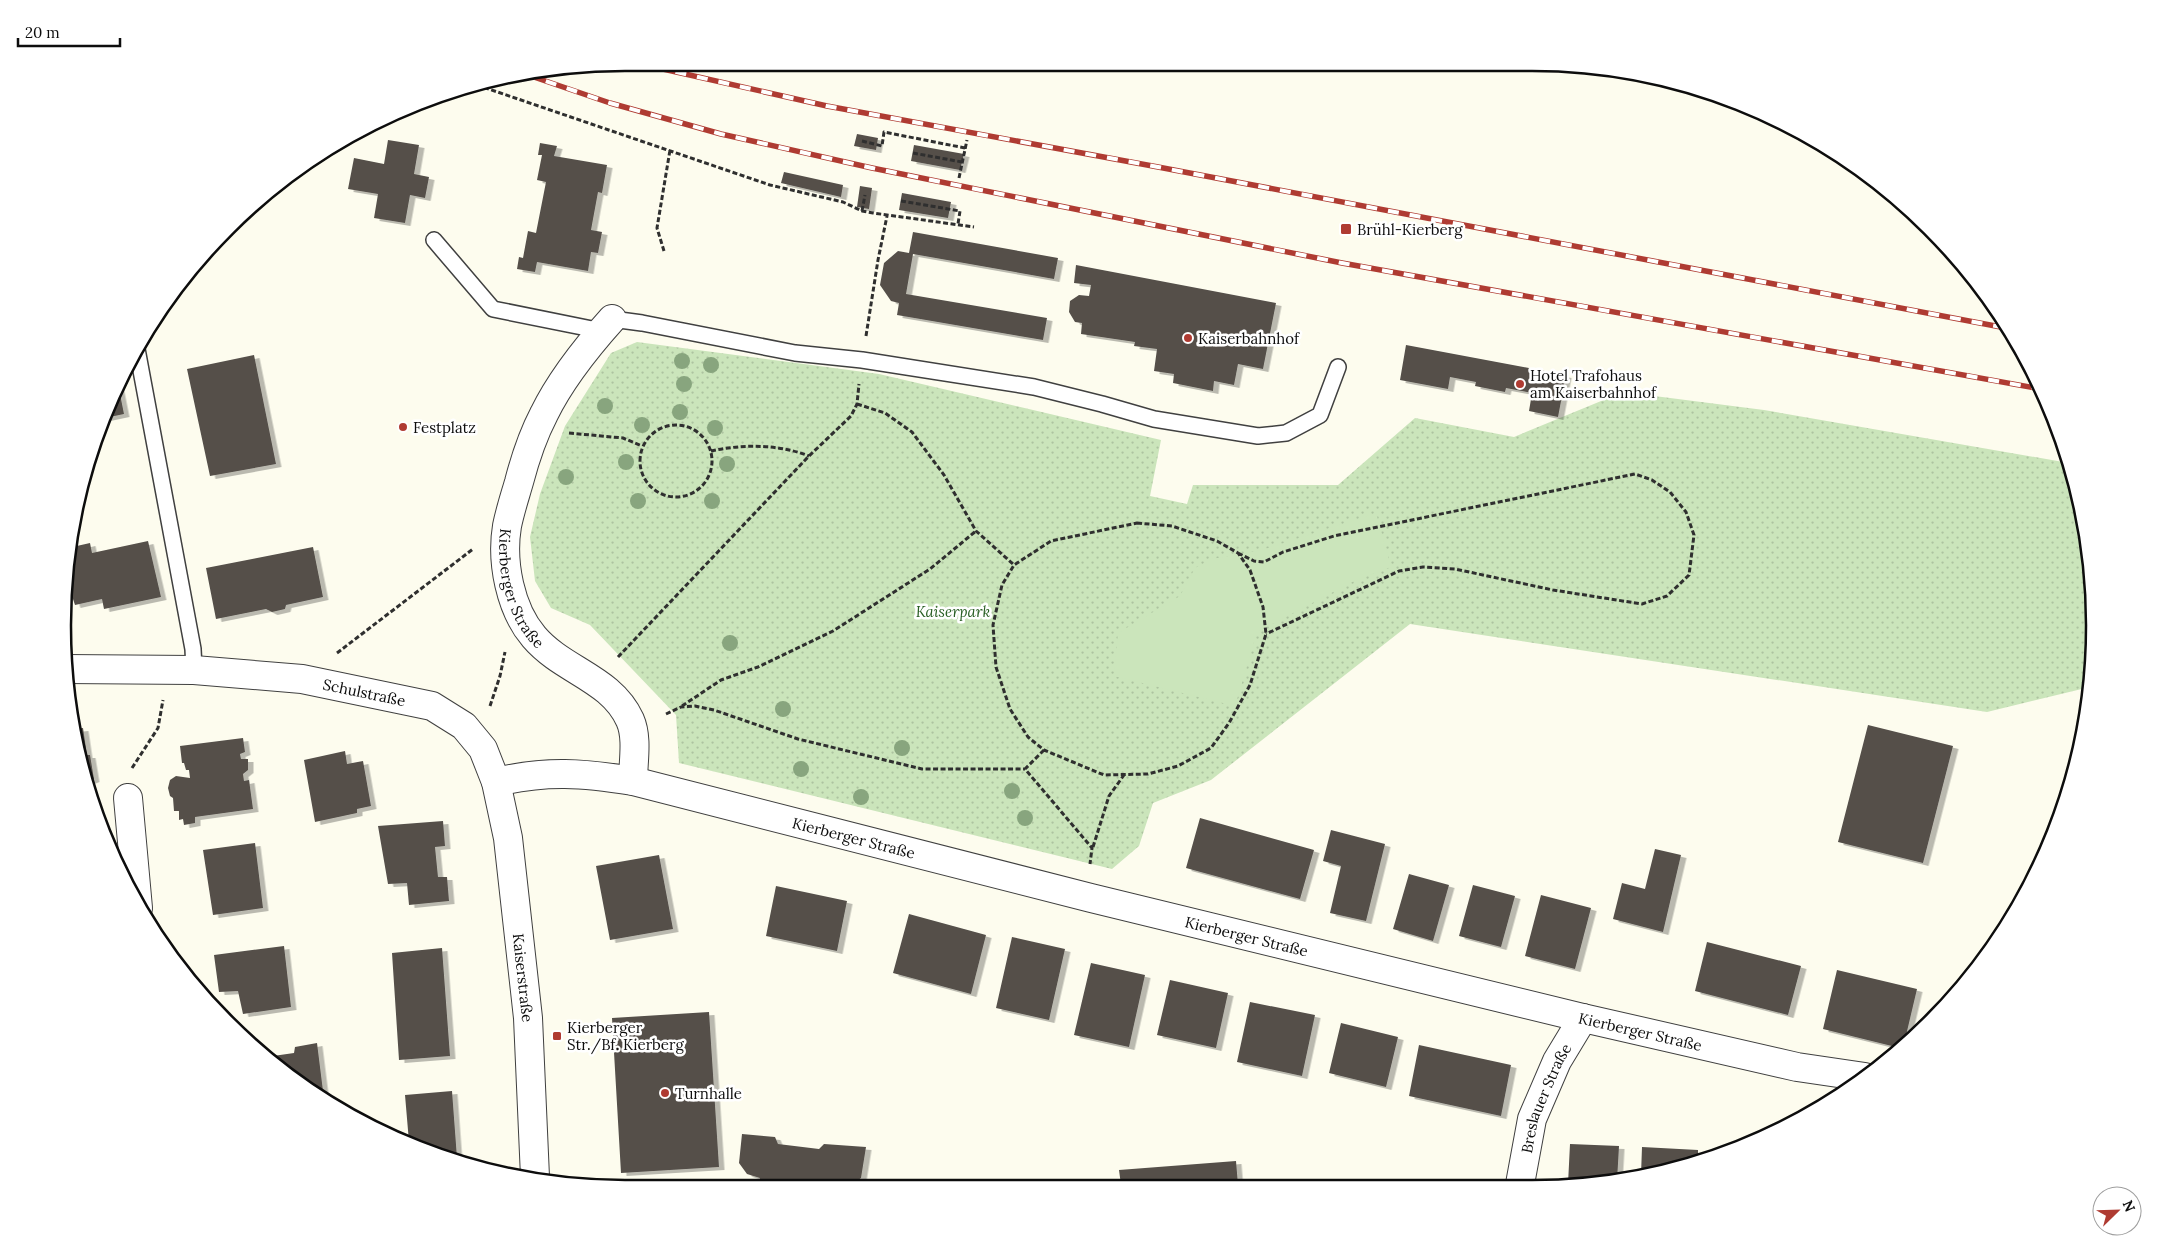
<svg xmlns="http://www.w3.org/2000/svg" width="2157" height="1251" font-family="Lora,serif">
<defs>
<pattern id="grass-dots" width="8" height="8" patternUnits="userSpaceOnUse" patternTransform="scale(1.25)"><rect width="8" height="8" fill="#cbe5bb"/><path d="M2 2h.1M6 6h.1" fill="none" stroke="#adc3a0" stroke-width="1.8" stroke-linecap="round"/></pattern>
<filter id="shadow"><feDropShadow dx="5.5" dy="3" stdDeviation="0" flood-color="#0004"/></filter>
</defs>
<rect width="100%" height="100%" fill="#fdfcee"/>
<!-- grass -->
<path fill="url(#grass-dots)" d="M637 342 879 374 1161 440 1150 496 1187 504 1193 485H1338L1415 418 1514 437 1623 392 1764 410 2069 463 2075 480 2093 589 2090 687 1987 712 1410 624 1211 780 1153 803 1139 846 1112 869 679 763 676 715 590 625 551 608 535 581 530 537 540 494 565 426 611 353Z"/>
<!-- park -->
<path fill="#cbe5bb" d="M1376 513 1391 567 1354 581 1257 632 1235 706 1114 676 1118 633 1180 596 1195 568 1212 559 1262 550Z"/>
<!-- building -->
<path fill="#544f4a" filter="url(#shadow)" d="M857 134 878 138 876 150 854 146Z
M388 140 419 145 414 174 429 177 425 198 410 195 405 223 374 218 378 194 348 189 354 158 384 164Z
M540 143 557 146 554 156 607 165 602 193 598 192 591 230 602 232 598 253 591 252 588 271 537 262 535 272 517 269 519 257 523 258 528 231 536 233 546 182 537 180 542 155H538Z
M914 145 964 154 960 170 911 161Z
M784 172 843 185 841 197 781 183Z
M860 186 872 188 869 209 857 207Z
M902 193 951 202 948 218 899 210Z
M913 232 1058 258 1054 279 913 254 906 294 1047 318 1043 340 897 315 899 303 891 301 880 285 884 263 898 251 909 253Z
M1076 265 1276 303 1263 369 1238 364 1234 385 1214 381 1213 391 1173 383 1174 374 1154 371 1157 349 1134 346 1135 342 1081 334 1082 323 1075 322 1069 312 1070 301 1079 295 1089 296 1091 285 1074 283Z
M1406 345 1566 375 1558 417 1529 411 1532 393 1506 388 1505 392 1475 386 1476 382 1450 377 1448 389 1400 380Z
M254 355 276 464 210 476 187 369Z
M118 384 124 414 105 418Z
M148 541 161 597 104 609 102 599 75 605 71 593 66 594 68 548 90 543 92 553Z
M313 547 323 597 286 605 285 609 272 612 266 609 216 619 206 568Z
M1868 725 1953 746 1923 863 1838 842Z
M83 728 87 755H90L94 779 89 781 90 789 73 729Z
M243 738 245 752 240 754 241 759H248V770L243 774 244 781 249 780 253 809 195 817V823L184 825 183 819 179 820V811H174L173 798 170 796 168 788 170 780 176 776 190 778 189 770H186L184 763H182L180 746Z
M345 751 347 764 363 761 371 806 357 809V813L315 822 304 760Z
M1200 818 1314 850 1300 899 1186 868Z
M443 821 445 846 435 847 438 877H447L449 901 409 905 407 883 388 884 378 826Z
M1331 830 1385 844 1366 921 1330 913 1341 866 1323 861Z
M255 843 263 908 213 915 203 850Z
M1655 849 1681 855 1663 932 1613 919 1622 883 1645 889Z
M659 855 673 929 610 940 596 866Z
M1409 874 1449 885 1433 941 1393 929Z
M1473 885 1515 896 1501 947 1459 936Z
M776 886 847 901 837 951 766 936Z
M1541 895 1591 908 1575 969 1525 956Z
M909 914 986 935 971 994 893 973Z
M1012 937 1065 949 1049 1020 996 1008Z
M1707 942 1801 966 1788 1015 1695 991Z
M284 946 291 1007 243 1014 238 991 219 992 214 955Z
M442 948 450 1056 399 1060 392 953Z
M1091 963 1145 975 1129 1047 1074 1035Z
M1837 970 1917 989 1904 1044 1900 1048 1823 1029Z
M1170 980 1228 993 1216 1048 1157 1035Z
M1250 1002 1315 1015 1302 1076 1237 1062Z
M709 1012 719 1167 621 1173 612 1018Z
M1341 1023 1398 1037 1386 1087 1329 1073Z
M317 1043 324 1099 266 1057 294 1053 295 1047Z
M1419 1045 1511 1065 1501 1116 1409 1096Z
M452 1091 457 1158 446 1159 409 1142 405 1095Z
M742 1134 775 1137 778 1144 819 1149 824 1144 866 1147 861 1178 850 1186 757 1187 760 1178 747 1174 739 1163Z
M1570 1144 1619 1146 1617 1181 1605 1184H1568Z
M1642 1147 1698 1150V1162L1641 1175Z
M1236 1161 1238 1185H1121L1119 1170Z"/>
<g fill="none" stroke-linecap="round" stroke-linejoin="round">
<!-- lane casing -->
<g stroke="#404040" stroke-width="18">
<path id="lane" d="M434 240 493 309 602 331
M612 319 642 323 795 353 862 360 1034 387 1102 404 1154 419 1258 436 1286 433 1320 415 1338 367
M137 349 193 649 194 670"/>
</g>
<!-- street casing -->
<g stroke="#404040" stroke-width="30">
<g id="street">
<path id="s1" d="M612 319C586 348 561 379 544 414 533 435 525 459 519 482 515 496 510 511 507 526 501 562 510 609 534 637 563 671 611 678 630 720 638 738 633 762 633 781"/>
<path id="s2" d="M65 669 194 670 302 679 432 706 464 726 483 749 496 782 508 838 528 1018 535 1177"/>
<path id="s3" d="M496 782C547 770 583 773 633 781L1091 898 1583 1018 1797 1067 1865 1077"/>
<path d="M128 798 138 908"/>
<path id="s4" d="M1520 1184 1532 1119 1557 1061 1583 1018"/>
</g>
</g>
<!-- path -->
<path stroke="#2f2f2f" stroke-width="3" stroke-dasharray="5 2.5" stroke-linecap="butt" d="M477 85 770 185 843 202 862 211 873 213 974 227
M862 141 882 146 884 132 965 148
M913 153 962 162
M959 178 967 140
M901 201 960 211 958 224
M862 211 865 195
M664 251 657 228 670 150
M866 336 878 260 887 216
M857 404 885 413 912 432 944 475 976 531 1014 565
M640 461a36 36 0 1 1 72 0a36 36 0 1 1-72 0Z
M569 433 623 438 642 446
M711 451C743 444 778 444 809 456
M1137 523 1172 526 1217 541 1238 553 1250 570 1263 607 1266 634 1250 685 1229 723 1211 748 1178 766 1148 774 1104 775 1044 750 1028 737 1010 709 996 667 993 625 1002 585 1014 565 1051 541Z
M1238 553 1254 561 1264 562 1283 552 1334 536 1635 474 1652 480 1670 492 1686 512 1694 535 1689 575 1667 596 1642 604 1553 590 1455 569 1423 567 1399 571 1266 634
M337 653 473 549
M618 657 809 456 851 416 857 404 859 384
M490 706 500 676 505 652
M682 706 721 680 758 667 833 631 930 569 976 531
M666 714 681 707 695 706 714 710 798 739 922 769H1025
M1044 750 1025 769 1092 848 1090 864
M132 768 158 728 163 700
M1093 847 1109 796 1124 775"/>
<!-- lane -->
<use href="#lane" stroke="#fff" stroke-width="15"/>
<!-- street -->
<use href="#street" stroke="#fff" stroke-width="28"/>
<!-- rail casing -->
<g stroke="#af3b32" stroke-width="5.5">
<path id="rail" d="M654 67 827 106 1158 167 2006 328
M525 74 610 103 721 134 872 168 1342 263 2041 389"/>
</g>
<!-- rail -->
<use href="#rail" stroke="#fff" stroke-width="4" stroke-dasharray="11" stroke-linecap="butt"/>
</g>
<!-- trees -->
<g fill="#88a57e">
<circle cx="682" cy="361" r="8"/>
<circle cx="711" cy="365" r="8"/>
<circle cx="684" cy="384" r="8"/>
<circle cx="605" cy="406" r="8"/>
<circle cx="680" cy="412" r="8"/>
<circle cx="642" cy="425" r="8"/>
<circle cx="715" cy="428" r="8"/>
<circle cx="626" cy="462" r="8"/>
<circle cx="727" cy="464" r="8"/>
<circle cx="566" cy="477" r="8"/>
<circle cx="638" cy="501" r="8"/>
<circle cx="712" cy="501" r="8"/>
<circle cx="730" cy="643" r="8"/>
<circle cx="783" cy="709" r="8"/>
<circle cx="902" cy="748" r="8"/>
<circle cx="801" cy="769" r="8"/>
<circle cx="1012" cy="791" r="8"/>
<circle cx="861" cy="797" r="8"/>
<circle cx="1025" cy="818" r="8"/>
</g>
<!-- markers -->
<g fill="#af3b32" stroke="#fff" stroke-width="2">
<rect x="1340" y="223" width="12" height="12" rx="2.5"/>
<circle cx="1188" cy="338" r="5"/>
<circle cx="1520" cy="384" r="5"/>
<circle cx="403" cy="427" r="5"/>
<rect x="552" y="1031" width="10" height="10" rx="2.5"/>
<circle cx="665" cy="1093" r="5"/>
</g>
<g text-anchor="middle" dominant-baseline="central" stroke-width="5" stroke-linejoin="round" paint-order="stroke">
<!-- poi labels -->
<g font-size="15" fill="#0d0d0d" stroke="#fff" text-anchor="start">
<text x="1357" y="229">Brühl-Kierberg</text>
<text x="1198" y="338">Kaiserbahnhof</text>
<text x="1530" y="375">Hotel Trafohaus<tspan x="1530" dy="17">am Kaiserbahnhof</tspan></text>
<text x="413" y="427">Festplatz</text>
<text x="567" y="1027">Kierberger<tspan x="567" dy="17">Str./Bf. Kierberg</tspan></text>
<text x="675" y="1093">Turnhalle</text>
</g>
<!-- street labels -->
<g font-size="15" fill="#0d0d0d" stroke="#fff">
<text stroke="none"><textPath href="#s1" startOffset="301">Kierberger Straße</textPath></text>
<text stroke="none"><textPath href="#s2" startOffset="301">Schulstraße</textPath></text>
<text stroke="none"><textPath href="#s3" startOffset="366">Kierberger Straße</textPath></text>
<text stroke="none"><textPath href="#s3" startOffset="771">Kierberger Straße</textPath></text>
<text stroke="none"><textPath href="#s2" startOffset="671">Kaiserstraße</textPath></text>
<text stroke="none"><textPath href="#s3" startOffset="1176">Kierberger Straße</textPath></text>
<text stroke="none"><textPath href="#s4" startOffset="90">Breslauer Straße</textPath></text>
</g>
<!-- park labels -->
<g font-size="15" font-style="italic" fill="#285e23" stroke="#fff">
<text x="953" y="611">Kaiserpark</text>
</g>
</g>
<!-- crop -->
<path d="M0 0H2157V1251H0ZM625 71H1532A554 554 0 0 1 2086 625V626A554 554 0 0 1 1532 1180H625A554 554 0 0 1 71 626V625A554 554 0 0 1 625 71Z" fill="#fff" fill-rule="evenodd"/>
<path fill="none" stroke="#0d0d0d" stroke-width="2.5" d="M625 71H1532A554 554 0 0 1 2086 625V626A554 554 0 0 1 1532 1180H625A554 554 0 0 1 71 626V625A554 554 0 0 1 625 71Z"/>
<!-- north arrow -->
<g transform="translate(2117 1211) rotate(67)"><circle r="24" fill="#ffffff" stroke="#9e9e9e"/>
<path d="M0-4L9 19L0 12L-9 19Z" fill="#af3b32"/>
<text y="-8" font-size="14" font-weight="bold" text-anchor="middle" fill="#0d0d0d">N</text>
</g>
<!-- scale -->
<path d="M18 38v8h102v-8" fill="none" stroke="#0d0d0d" stroke-width="2.5"/>
<text x="25" y="38" font-size="15" fill="#0d0d0d" stroke="#ffffff" stroke-width="4" paint-order="stroke">20 m</text>
</svg>
